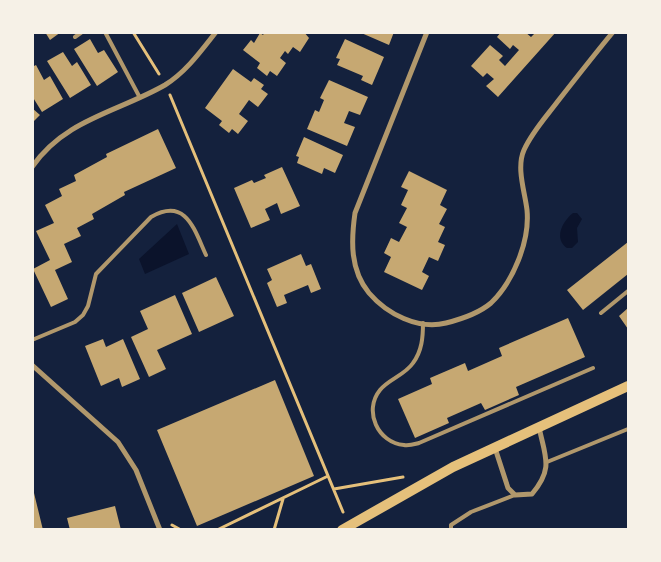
<svg xmlns="http://www.w3.org/2000/svg" width="661" height="562" font-family="Helvetica,sans-serif">
<rect width="100%" height="100%" fill="#14213d"/>
<!-- water -->
<path fill="#0b132b" d="M573 213H577L582 219 577 228 578 242 572 248H567C553 238 563 221 573 213Z
M177 224 189 254 145 274 139 259Z"/>
<!-- building -->
<path fill="#c6a872" d="M45 32H61L50 40Z
M265 32H304L309 38 300 52 293 47 288 54 285 51 280 58 286 63 277 76 270 71 267 76 257 68 260 63 243 50 251 40 254 43 260 33 263 35Z
M359 32H394L389 45Z
M501 32H525L531 37 536 32H556L498 97 486 86 494 79 487 73 483 77 471 66 490 45 503 56 499 60 505 66 519 50 513 45 510 49 497 37Z
M90 39 98 53 104 50 118 72 97 86 74 49Z
M345 39 384 57 372 85 361 80 363 76 337 65 340 59 336 58Z
M63 52 72 66 77 62 91 85 70 98 47 61Z
M36 65 44 80 50 76 63 99 42 112 32 96V67Z
M233 69 251 82 254 78 264 85 261 89 268 94 258 107 249 100 239 114 248 121 238 134 232 129 229 133 219 125 222 121 205 108Z
M329 80 368 97 360 115 349 111 344 123 355 127 347 146 307 129 315 110 319 112 324 100 320 98Z
M32 108 40 115 32 123Z
M158 129 176 168 124 192 125 195 92 214 94 219 77 228 81 236 64 244 72 262 55 270 68 299 51 307 33 269 50 260 36 231 54 223 45 205 62 196 59 189 76 181 74 175 107 157 106 154Z
M304 137 343 155 335 173 324 168 322 174 297 163 299 157 296 156Z
M282 167 300 206 281 214 277 203 265 209 270 220 251 228 234 188 252 180 254 183 266 178 264 175Z
M409 171 447 190 440 205 447 209 439 224 445 227 438 242 445 245 438 261 429 257 422 272 429 276 422 290 384 272 391 257 384 253 391 238 399 242 407 227 399 223 407 208 401 205 408 190 401 187Z
M628 242V274L583 310 567 290Z
M301 254 306 266 311 264 321 289 311 293 308 285 284 295 287 303 277 307 267 283 272 280 267 269Z
M216 277 234 316 199 332 182 293Z
M175 295 192 334 157 350 166 369 149 377 131 337 148 329 140 311Z
M628 308V329L619 316Z
M568 318 585 357 516 387 519 395 485 410 481 403 447 418 449 423 415 438 398 399 432 384 430 378 465 363 468 371 502 356 499 348Z
M103 339 106 347 123 339 140 379 122 387 119 378 101 386 85 346Z
M275 380 314 476 197 526 157 430Z
M32 493H34L43 530H32Z
M115 506 121 530H70L67 518Z"/>
<g fill="none" stroke-linecap="round" stroke-linejoin="round">
<!-- path -->
<path stroke="#e5c07b" stroke-width="3" d="M133 32 159 74
M170 95 343 512
M334 489 403 477
M172 525 181 530
M217 530 328 476
M274 530 283 499"/>
<!-- service -->
<path stroke="#b1986c" stroke-width="4" d="M105 32 139 96
M75 37 82 32
M601 313 628 291
M423 323C423 337 422 351 413 363 405 375 389 379 380 390 363 411 378 443 404 445 409 446 415 444 419 443L593 368
M32 340 75 322 83 315 88 306 96 274 151 217C186 197 194 229 206 255
M547 462 628 429
M451 530V525L471 512 515 495"/>
<!-- minor -->
<path stroke="#b1986c" stroke-width="5" d="M427 32 355 213C351 241 350 270 369 293 387 314 418 330 446 323 462 319 478 314 491 303 513 282 530 241 527 210 525 192 516 168 524 150 532 132 546 117 558 101 576 78 594 55 613 32
M32 167C65 119 118 112 165 85 186 72 201 51 216 32
M32 365 118 442 136 470 160 530
M495 448 508 488 515 495 532 494C554 468 545 457 539 427"/>
<!-- secondary -->
<path stroke="#e5c07b" stroke-width="10" d="M342 530 453 467 628 386"/>
</g>
<!-- border -->
<rect width="661" height="562" fill="none" stroke="#f6f1e7" stroke-width="68"/>
</svg>
